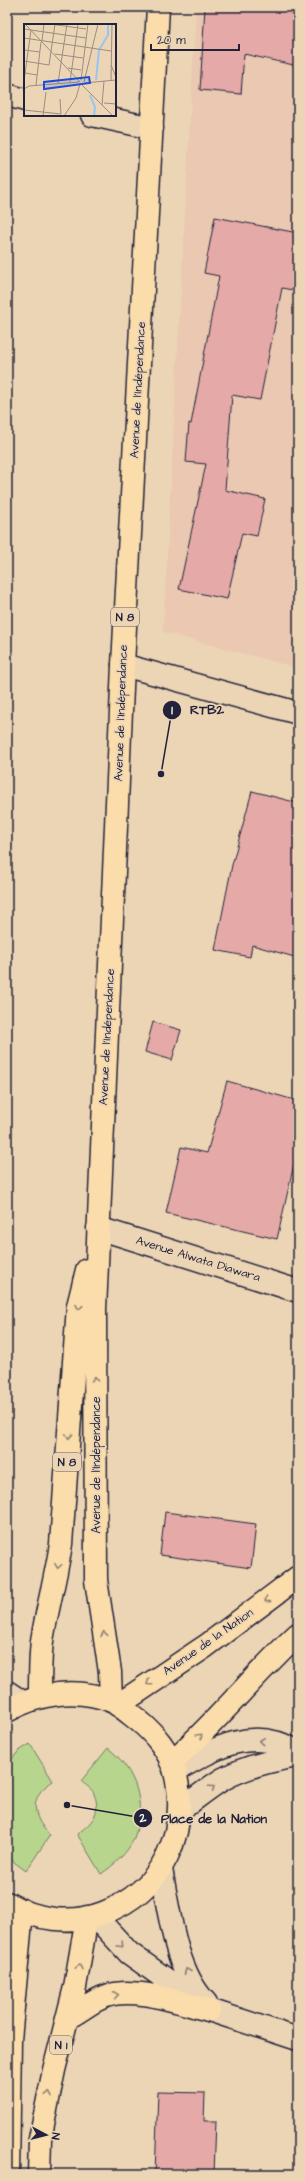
<svg xmlns="http://www.w3.org/2000/svg" width="305" height="2181" font-family="'Architects Daughter',sans-serif">
<rect width="100%" height="100%" fill="#ecd5b5"/>
<filter id="ink" filterUnits="userSpaceOnUse"><feTurbulence type="fractalNoise" baseFrequency=".025" numOctaves="2"/><feDisplacementMap in="SourceGraphic" scale="8" xChannelSelector="R" yChannelSelector="G"/><feConvolveMatrix kernelMatrix="1 2 1 2 8 2 1 2 1" color-interpolation-filters="sRGB"/></filter>
<g filter="url(#ink)">
<!-- built -->
<path fill="#eac8b1" d="M196 7H298V668L163 632Z"/>
<!-- green -->
<path fill="#b8d58e" stroke="#6d7c64" d="M30 1744 53 1781C49 1784 41 1789 39 1794 30 1809 39 1824 50 1835L26 1871 14 1862 7 1852V1764L19 1751Z
M108 1748C136 1770 147 1804 134 1838 128 1853 114 1865 101 1874L77 1834C91 1824 102 1813 94 1794 93 1789 85 1785 81 1781Z"/>
<!-- building -->
<path fill="#e5aaa8" stroke="#22223b" d="M205 7H298V66L244 54 241 94 200 90Z
M215 217 298 233V291L282 288 260 400 232 395 225 490 265 499 257 536 242 533 227 599 179 589 206 464 186 462 189 423 191 424 219 276 204 273Z
M252 791 298 803V958L252 945 250 957 215 950 232 865Z
M153 1022 181 1030 172 1060 145 1052Z
M227 1081 298 1101V1165L294 1164 277 1239 166 1213 181 1147 207 1153Z
M165 1512 256 1524 251 1568 160 1555Z
M158 2092 205 2093 204 2121H216L214 2174H155Z"/>
<g fill="none" stroke-linecap="round" stroke-linejoin="round">
<!-- minor casing -->
<g stroke="#22223b" stroke-width="25">
<path id="minor" d="M7 95 25 100
M92 115 152 128
M123 665 298 713
M98 1228 298 1291
M7 1692 22 1702
M175 1771C215 1748 253 1725 298 1752
M180 1810C194 1800 208 1788 223 1779 245 1767 273 1760 298 1756
M161 1869C169 1911 175 1971 206 2003
M95 1916 129 1953 209 2010 298 2039"/>
</g>
<!-- major casing -->
<g stroke="#22223b" stroke-width="25">
<path id="major" d="M118 1705 206 1646 298 1577
M171 1762C217 1723 253 1675 298 1634"/>
</g>
<!-- highway casing -->
<g stroke="#22223b" stroke-width="25">
<path id="highway" d="M40 1696C40 1678 40 1659 42 1641 47 1609 56 1577 61 1544L78 1306 87 1270
M111 1701 110 1672 96 1580 95 1310 123 665 158 7
M7 1711C38 1693 77 1687 112 1701 121 1706 130 1714 139 1721 154 1733 170 1752 175 1772 190 1832 162 1891 103 1913 72 1925 35 1920 7 1903
M69 2017C81 2011 93 2000 106 1996 136 1986 179 2003 209 2010
M8 2174 10 2040 22 1910
M39 2174 40 2139 54 2070 75 1987 87 1917"/>
</g>
<!-- minor -->
<use href="#minor" stroke="#ecd5b5" stroke-width="22"/>
<!-- major -->
<use href="#major" stroke="#fbddab" stroke-width="22"/>
<!-- highway -->
<use href="#highway" stroke="#fbddab" stroke-width="22"/>
</g>
<!-- one-way arrows -->
<defs><path id="oneway-chevron" d="M-2-3.5L2.5 0L-2 3.5" fill="none" stroke-width="1.6" stroke-linecap="round" stroke-linejoin="round"/></defs>
<g stroke="#8e8073">
<use href="#oneway-chevron" transform="translate(79 1307) rotate(99)"/>
<use href="#oneway-chevron" transform="translate(95 1379) rotate(-90)"/>
<use href="#oneway-chevron" transform="translate(69 1436) rotate(94)"/>
<use href="#oneway-chevron" transform="translate(58 1566) rotate(98)"/>
<use href="#oneway-chevron" transform="translate(267 1600) rotate(143)"/>
<use href="#oneway-chevron" transform="translate(104 1634) rotate(-99)"/>
<use href="#oneway-chevron" transform="translate(149 1683) rotate(145)"/>
<use href="#oneway-chevron" transform="translate(200 1736) rotate(-46)"/>
<use href="#oneway-chevron" transform="translate(79 1967) rotate(-79)"/>
<use href="#oneway-chevron" transform="translate(116 1995) rotate(-8)"/>
<use href="#oneway-chevron" transform="translate(49 2094) rotate(-79)"/>
</g>
<g stroke="#877c78">
<use href="#oneway-chevron" transform="translate(262 1741) rotate(-175)"/>
<use href="#oneway-chevron" transform="translate(212 1788) rotate(-35)"/>
<use href="#oneway-chevron" transform="translate(121 1945) rotate(47)"/>
<use href="#oneway-chevron" transform="translate(187 1971) rotate(-112)"/>
</g>
</g>
<g text-anchor="middle" dominant-baseline="central" stroke-width="3.5" stroke-linejoin="round" paint-order="stroke">
<!-- shield labels -->
<g fill="#ecd5b5" stroke="#5f5860" stroke-width="1">
<rect x="111" y="608" width="28" height="18" rx="3"/>
<rect x="53" y="1453" width="28" height="18" rx="3"/>
<rect x="50" y="2036" width="22" height="18" rx="3"/>
</g>
<g font-size="11" font-weight="bold" fill="#22223b">
<text x="125" y="617">N 8</text>
<text x="67" y="1462">N 8</text>
<text x="61" y="2045">N 1</text>
</g>
<!-- street labels -->
<g font-size="12" fill="#22223b" stroke="#ecd5b5">
<text transform="translate(138 390) rotate(-87)">Avenue de l'Indépendance</text>
<text transform="translate(121 713) rotate(-88)">Avenue de l'Indépendance</text>
<text transform="translate(107 1037) rotate(-87)">Avenue de l'Indépendance</text>
<text transform="translate(198 1259) rotate(17)">Avenue Alwata Diawara</text>
<text transform="translate(96 1465) rotate(-90)">Avenue de l'Indépendance</text>
<text transform="translate(208 1642) rotate(-35)">Avenue de la Nation</text>
</g>
</g>
<!-- overview -->
<g transform="translate(24 24)">
<rect width="92" height="92" fill="#ecd5b5"/>
<path fill="none" stroke="#98c6f3" stroke-width="2" d="M72 56 75 26 84 11V0M66 71 71 83 70 92"/>
<path fill="none" stroke="#9b8d84" stroke-width="1" d="M1 0 56 58M26 0 62 5M0 5 62 14M0 14 87 27M18 17 20 0M0 26 16 28M31 30 59 34M0 37 25 41 31 0M87 41 92 53M44 44 57 46M1 49 13 51M57 56 64 0M0 57 7 6M87 57 88 0M46 58 54 0M60 58 74 0M34 59 43 0M60 59 92 56M12 61 17 18M58 61 89 92M0 65 5 62 55 58M80 79 92 80M78 81 80 57M0 86 37 90 36 75M19 92 22 68M40 92 52 74 56 60"/>
<path fill="#1d4ed8" fill-opacity="0.15" stroke="#1d4ed8" stroke-width="2" d="M65 53 66 59 20 65V58Z"/>
<rect width="92" height="92" fill="none" stroke="#22223b" stroke-width="2"/>
</g>
<!-- callouts -->
<path fill="none" stroke="#22223b" stroke-width="1.5" d="M161 774L172 710M67 1805L143 1818"/>
<g fill="#22223b" stroke="#ecd5b5" stroke-width="1.5">
<circle cx="161" cy="774" r="4"/>
<circle cx="67" cy="1805" r="4"/>
<circle cx="172" cy="710" r="10"/>
<circle cx="143" cy="1818" r="10"/>
</g>
<g font-size="12" text-anchor="middle" font-weight="bold" fill="#fff">
<text x="172" y="714">1</text>
<text x="143" y="1822">2</text>
</g>
<g font-size="13" text-anchor="middle" font-weight="bold" fill="#22223b" stroke="#ecd5b5" stroke-width="3.5" stroke-linejoin="round" paint-order="stroke">
<text x="207" y="714">RTB2</text>
<text x="214" y="1823">Place de la Nation</text>
</g>
<!-- margin -->
<rect width="305" height="2181" fill="none" stroke="#ecd5b5" stroke-width="24"/>
<rect x="12" y="12" width="281" height="2157" fill="none" stroke="#22223b" stroke-width="1.5" filter="url(#ink)"/>
<!-- north arrow -->
<g transform="translate(46 2135) rotate(97)" stroke="#ecd5b5" stroke-width="3" paint-order="stroke">
<path d="M0-3L7 15L0 10L-7 15Z" fill="#22223b"/>
<text y="-6" font-size="11" font-weight="bold" text-anchor="middle" fill="#22223b">N</text>
</g>
<!-- scale -->
<path d="M151 44v6h88v-6" fill="none" stroke="#22223b" stroke-width="2"/>
<text x="157" y="44" font-size="12" fill="#22223b" stroke="#ecd5b5" stroke-width="3" paint-order="stroke">20 m</text>
</svg>
